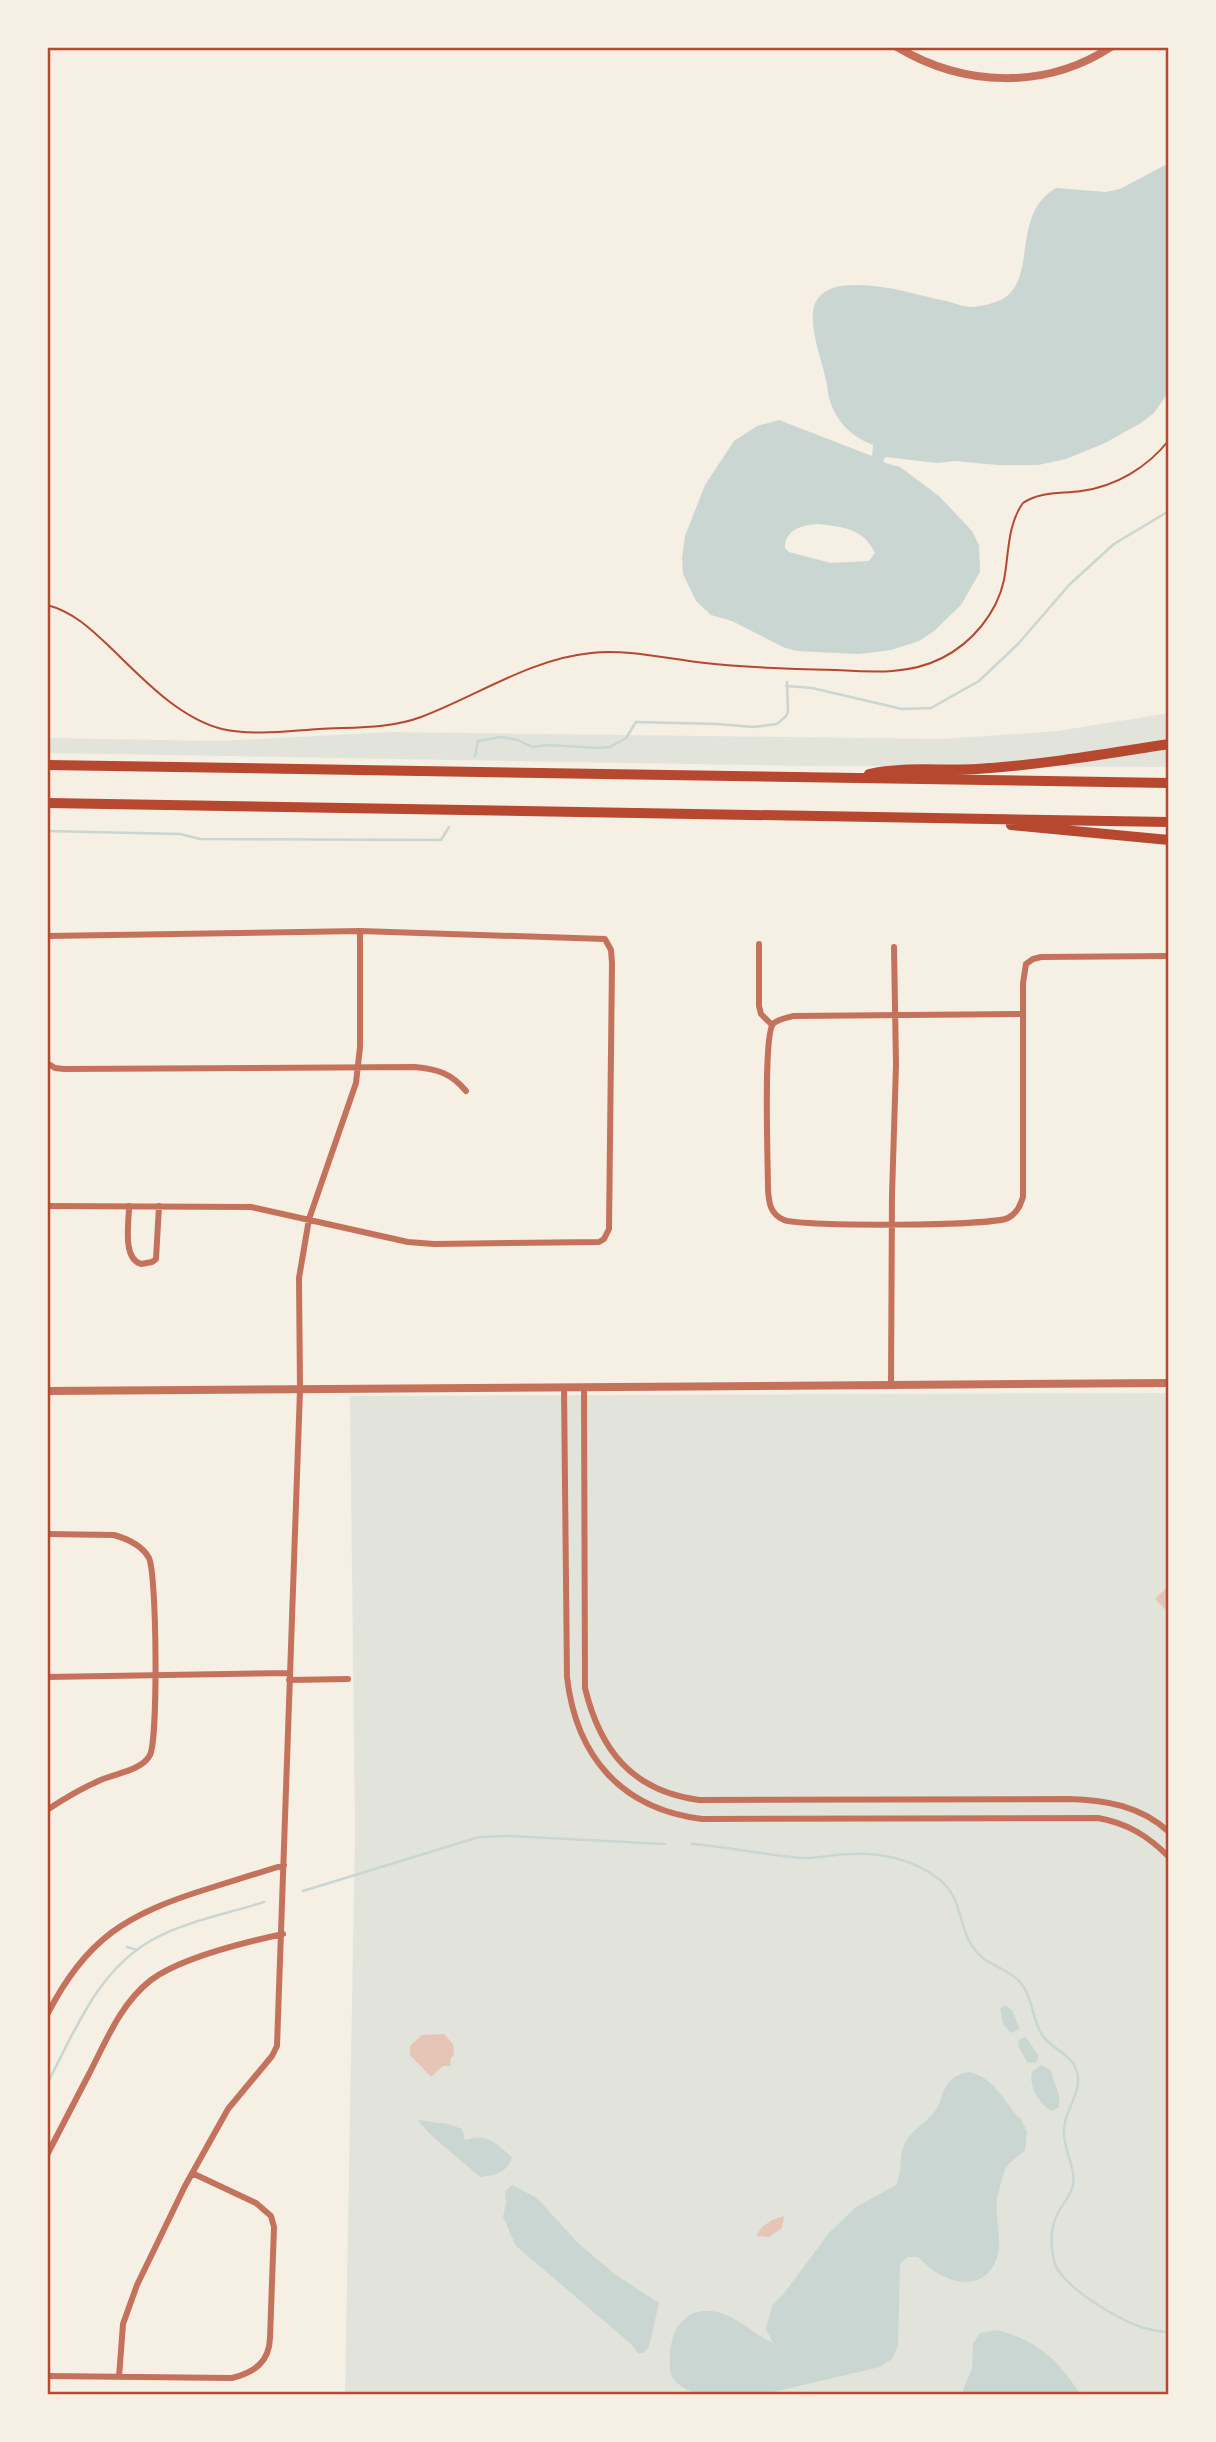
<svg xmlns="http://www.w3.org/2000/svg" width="1216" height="2442" font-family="'DejaVu Sans',sans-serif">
<rect width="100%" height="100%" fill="#f6efe4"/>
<!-- green -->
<path fill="#e2e4dc" d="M1169 713V767L806 766 47 753V738L218 741 392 732 943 739 1058 731Z
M1169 1393V2395H345L355 1832 350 1396Z"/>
<!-- water -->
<path fill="#c9d6d2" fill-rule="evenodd" d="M1169 163V391L1154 413 1141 423 1105 443 1066 459 1038 465H998L955 461 937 463 886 457 883 460 885 463 900 467 939 496 972 531 979 545 980 572 961 605 934 631 919 641 891 650 859 654 797 651 785 648 732 621 711 615 696 601 683 574 682 558 685 536 705 485 734 441 757 426 779 420 872 456 873 445C852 437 837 423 830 401 828 396 828 391 827 385 823 363 811 335 813 312 814 297 827 288 841 286 877 281 912 294 946 301 954 303 964 307 972 307 982 306 999 303 1007 296 1036 272 1012 214 1056 188L1106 192 1120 189ZM818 524C843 527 863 528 875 553L869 561 831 563 789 552 785 548C785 529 803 525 818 524Z
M1005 2005 1012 2010 1020 2029 1011 2033 1003 2024 1000 2009Z
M1026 2037 1038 2055V2060L1034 2063 1027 2062 1018 2046 1019 2040Z
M1041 2065 1051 2070C1054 2086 1061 2090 1059 2107L1052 2111C1040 2106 1028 2085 1032 2072Z
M969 2072C993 2077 1003 2099 1018 2117L1021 2118 1027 2132 1025 2150C1020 2156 1009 2161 1006 2168 1002 2176 999 2190 997 2199 994 2225 1008 2250 989 2272 982 2279 975 2282 965 2282 946 2281 932 2271 918 2257H908L900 2264 898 2346 892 2359 880 2367 769 2393 702 2395C691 2393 675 2385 671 2374 669 2370 670 2362 670 2358 670 2327 688 2303 721 2313 740 2319 755 2335 773 2343L766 2329 772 2306 785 2292 829 2233 856 2207 896 2185C903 2172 898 2156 905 2143 912 2129 926 2123 935 2111 942 2102 942 2090 949 2082 955 2075 961 2074 969 2072Z
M417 2120 448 2124 462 2129 465 2140C488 2132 496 2144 512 2157 506 2174 496 2175 480 2177L433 2137Z
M512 2185 537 2198 578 2243 616 2275 659 2303 649 2347 644 2353H638L630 2343 516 2246 503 2217 506 2203 505 2191Z
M998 2330C1038 2341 1058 2360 1081 2395H961L972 2368 973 2344 980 2333Z"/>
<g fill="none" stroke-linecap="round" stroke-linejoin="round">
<!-- stream -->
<path stroke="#c9d6d2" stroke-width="2.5" d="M786 686 812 688 902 709 931 708 979 681 1018 644 1070 584 1114 544 1169 511
M475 756 478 741 501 737 518 740 532 747 548 745 600 748 610 747 626 738 636 722 718 724 753 727 777 724 786 716 788 712 787 682
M47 831 180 834 200 839 441 840 449 827
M692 1844C729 1847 765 1855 802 1858 818 1859 833 1854 849 1854 880 1852 913 1859 939 1879 967 1901 955 1936 984 1959 995 1967 1011 1971 1020 1982 1033 1997 1032 2019 1042 2035 1054 2052 1076 2054 1078 2078 1079 2098 1063 2113 1064 2133 1064 2151 1076 2168 1073 2185 1071 2196 1063 2203 1058 2213 1050 2227 1050 2247 1055 2264 1064 2288 1123 2323 1148 2329 1155 2331 1162 2331 1169 2333
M303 1891 479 1837 509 1836 665 1844
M127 1947 137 1950
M47 2084C75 2031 97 1971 152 1940 186 1921 227 1914 264 1902"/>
</g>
<!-- building -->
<path fill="#e6c5b7" d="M1169 1585V1613L1155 1599Z
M444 2034 453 2044 454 2055 451 2058 450 2066H443L431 2077 410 2055V2046L422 2035Z
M784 2216 782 2228 769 2237 756 2236 762 2227 772 2220Z"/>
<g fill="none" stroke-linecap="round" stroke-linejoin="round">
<!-- path -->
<path stroke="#b5482f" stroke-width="2" d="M47 605C74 612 92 630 112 649 143 679 179 718 222 729 253 736 288 731 319 729 353 727 389 729 421 717 477 696 530 659 591 653 629 649 667 659 705 663 748 668 792 669 836 670 872 672 909 675 942 658 972 643 997 613 1004 580 1009 554 1007 525 1023 503 1040 491 1062 494 1081 491 1115 487 1148 467 1169 440"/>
<!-- minor -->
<path stroke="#c5725c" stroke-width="6" d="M47 936 360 931 605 939 611 950 612 963 609 1229 604 1239 599 1242 434 1244 408 1242 251 1207 47 1206
M759 944V1006L761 1014 772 1025
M1022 1014 793 1016C787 1018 778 1019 773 1024 763 1036 768 1165 768 1190 769 1203 770 1214 784 1220 801 1227 993 1226 1008 1218 1017 1213 1020 1206 1023 1197V983L1026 964 1033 959 1041 957 1169 956
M47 1063 55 1068 64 1069 415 1067C437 1069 451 1073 466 1091
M129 1206C129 1223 122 1258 141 1264L152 1262 156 1259 159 1206
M891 1386 892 1195 896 1065 894 947
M564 1387 567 1677C576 1756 621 1809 702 1819L1098 1818C1127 1823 1148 1836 1169 1857
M584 1387 585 1688C600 1750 632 1791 699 1800L1069 1799C1106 1800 1141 1806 1169 1832
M47 1534 114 1535C128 1539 142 1545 149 1558 157 1576 158 1738 150 1755 142 1770 118 1773 103 1779 84 1787 65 1798 47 1810
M47 1677 290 1673
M289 1680 348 1679
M47 2015C86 1938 127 1914 207 1889 232 1881 258 1873 284 1865
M47 2155C61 2128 75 2101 89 2074 106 2041 121 2003 151 1980 181 1958 246 1942 283 1934
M47 2376 232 2378C255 2372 269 2362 270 2338L274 2227 271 2216 256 2203 192 2173
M119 2377 123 2324 137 2285 185 2186 228 2109 272 2056 277 2046 300 1390 299 1278 309 1219 356 1083 360 1047V931"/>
<!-- tertiary -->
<path stroke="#c5725c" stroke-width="8" d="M897 47C964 87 1045 90 1111 47
M47 1391 1169 1383"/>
<!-- motorway -->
<path stroke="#b5482f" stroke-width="10" d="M47 765 1169 783
M869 774C904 766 941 771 977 769 1041 765 1105 754 1169 744
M47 803 1169 822
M1011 825 1169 840"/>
</g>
<!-- border -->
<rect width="1216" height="2442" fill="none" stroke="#f6efe4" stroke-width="98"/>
<rect x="49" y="49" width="1118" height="2344" fill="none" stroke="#b5482f" stroke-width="2.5"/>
</svg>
